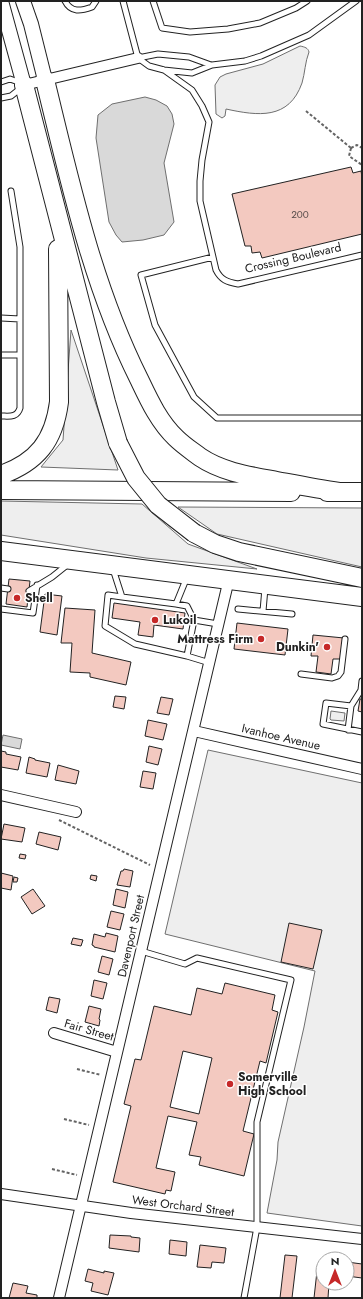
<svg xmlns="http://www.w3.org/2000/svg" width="363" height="1299" font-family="Jost,sans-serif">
<rect width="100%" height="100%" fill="#fff"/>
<!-- green -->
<path fill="#eee" stroke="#6f6f6f" d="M300 46C305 47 308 48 309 52 305 62 305 73 302 83 289 120 258 116 226 109L225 116 222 118 216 114 215 85 220 77 226 74 263 64Z
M71 330 118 470 41 467 63 440Z
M1 501 142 504 188 544 257 569 146 558 1 535Z
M178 507 362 508V567L217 534Z
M331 711 345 713 344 721 331 720 330 719Z
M208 750 362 783V1226L267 1213 277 1160 278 1142 304 1027 315 971 165 934Z"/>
<!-- water -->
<path fill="#d9d9d9" stroke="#6f6f6f" d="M145 97 156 100 167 106 172 114 174 124 164 163 174 222 164 235 143 240 122 242 116 235 109 222 96 138 98 115 112 104Z
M3 735 22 739 20 749 1 745Z"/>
<!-- building -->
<path fill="#f3c9c0" stroke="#222" fill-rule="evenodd" d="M351 167 353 173 361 171 362 177V234L262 258 260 252 252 253 251 246H245L232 194Z
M9 579 30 581 27 607 6 604Z
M45 594 62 596 57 635 40 632Z
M114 603 185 613 183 629 154 625 153 637 138 635 140 622 112 618Z
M65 608 95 610 92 653 131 662 126 685 90 677V673L70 672 72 643H61Z
M237 623 288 629 285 655 234 649Z
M313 635 344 638 341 659H333L331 674 316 672 318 656H311Z
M115 696 126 697 124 709 113 707Z
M161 697 173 699 169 715 157 713Z
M360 699H362V712L358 711Z
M148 720 167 724 163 740 145 736Z
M149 746 162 749 158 765 146 762Z
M1 751 6 752V754L21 757 18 770 1 767Z
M29 757 35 759V760L50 763 47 777 26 773Z
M58 765 79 771 76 784 55 780Z
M143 771 156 773 153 789 140 787Z
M4 824 25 828 22 842 1 839Z
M39 832 61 837 58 850 36 844Z
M20 854 26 855 25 859 19 858Z
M124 869 133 871 130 887 117 885 121 871H123Z
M1 873 13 876 11 890 1 888Z
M91 875 97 876 96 881 90 879Z
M14 877 18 878 17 882H13Z
M33 889 45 906 32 914 21 897Z
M116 889 128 892 125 908 113 905Z
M111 911 124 914 120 930 107 927Z
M289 923 322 930 313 969 281 962Z
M106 933 118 936 115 952 94 947V946L92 945 94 934 105 937Z
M73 938 83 940 81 946 71 944Z
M102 956 113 959 109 975 98 972Z
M94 980 107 983 103 999 91 996Z
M225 983 275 995 272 1010 278 1012 266 1063 260 1061 243 1131 254 1134 244 1176 199 1165 201 1157 189 1155 197 1122 168 1116 156 1168 175 1172 171 1191 166 1190 165 1194 113 1182 131 1106 124 1104 135 1059 141 1060 154 1006 191 1015 197 988 222 994ZM183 1051 212 1058 199 1114 170 1107Z
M49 997 60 999 57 1013 46 1010Z
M89 1006 101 1009 99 1019 100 1020 99 1026 85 1022Z
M110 1235 131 1236V1237L140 1238 139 1252 109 1248Z
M170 1240 187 1242 186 1256 169 1254Z
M200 1245 226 1248 224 1263 212 1262 211 1268 197 1267Z
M285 1255 297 1256 292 1298H280Z
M347 1262 362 1264V1278L347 1276Z
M88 1269 104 1273V1271L114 1273 108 1295 91 1291 93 1283 85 1281Z
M317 1271H323V1283H329L328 1298H314Z
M13 1283 28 1286 26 1293 37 1295V1298H9Z"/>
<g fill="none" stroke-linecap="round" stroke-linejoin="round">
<!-- lane casing -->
<g stroke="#222" stroke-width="7">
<path id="lane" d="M65 1C71 13 81 11 92 7L96 1
M123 1 138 58 149 66 164 70 192 73 212 65 245 61 261 56 309 35 356 1
M153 1 162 28 190 32 228 29 260 23 296 8 307 1
M138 58 158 54 189 57 211 65
M164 70 192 90 202 106 209 122 202 160 200 181V201L216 270C221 280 227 282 238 284L362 255
M1 82 10 79 21 83
M1 98 11 96 21 88
M213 257 141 275 155 325 194 397 217 418H362
M1 318 20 319
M1 355H20
M1 416C9 416 17 418 20 408V247L11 191
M113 569 122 597 176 604 187 577
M1 588 8 589
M29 591 52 577 67 565
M122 597 108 595 105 626 135 644 187 656
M176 604 187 606 194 620 218 624
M1 609 33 613 37 585
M238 609 292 614
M263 611 265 588
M194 620 187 656 210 663
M301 674 332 678 338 676 341 672 345 639
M362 681 361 690 351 706 326 703 323 724 362 732
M348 730 351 706
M141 951 185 964 197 958 291 980 257 1122V1227L244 1298"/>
</g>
<!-- street casing -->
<g stroke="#222" stroke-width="12">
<path id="street" d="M24 85 138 58
M194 731 362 769
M1 795 76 812
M54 1033 117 1052
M1 1194 131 1213 362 1239
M59 1298 229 579"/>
</g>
<!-- secondary casing -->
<g stroke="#222" stroke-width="16">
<path id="secondary" d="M1 1 24 85
M23 1 31 24 45 80"/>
</g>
<!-- highway casing -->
<g stroke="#222" stroke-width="20">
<path id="highway" d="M45 80C70 182 92 285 139 379 149 400 159 422 176 438 183 445 192 451 200 457 222 472 250 476 277 481 298 485 318 489 339 492
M24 85 106 402 118 443
M1 475C37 462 54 441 59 402L58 249
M1 490 291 492
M327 492H362
M194 533 215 544 239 552 362 578
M1 551 362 597"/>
</g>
<!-- path -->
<path stroke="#646464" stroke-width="2" stroke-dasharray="3 2" stroke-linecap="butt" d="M306 111 351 148
M351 148 349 156 362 165
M351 148 357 145 362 148
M59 820 150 865
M77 1069 101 1075
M64 1119 89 1125
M52 1169 77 1175"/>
<!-- lane -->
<use href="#lane" stroke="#fff" stroke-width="5"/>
<!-- street -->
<use href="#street" stroke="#fff" stroke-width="10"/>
<!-- secondary -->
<use href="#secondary" stroke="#fff" stroke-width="14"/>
<!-- highway -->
<use href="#highway" stroke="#fff" stroke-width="18"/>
<!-- highway-bridge casing -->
<g stroke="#222" stroke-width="20" stroke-linecap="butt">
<path id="highway-bridge" d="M118 443 136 478 158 505 194 533"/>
</g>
<!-- highway-bridge -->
<use href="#highway-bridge" stroke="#fff" stroke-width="18"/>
</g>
<!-- markers -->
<g fill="#c62828" stroke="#fff" stroke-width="1.5">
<circle cx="17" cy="598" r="4"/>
<circle cx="155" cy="620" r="4"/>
<circle cx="261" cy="639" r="4"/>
<circle cx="327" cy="647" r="4"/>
<circle cx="230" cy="1084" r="4"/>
</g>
<g text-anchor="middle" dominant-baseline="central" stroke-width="3" stroke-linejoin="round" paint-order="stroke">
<!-- number labels -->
<g font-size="10" fill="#564c4a">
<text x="300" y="214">200</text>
</g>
<!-- street labels -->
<g font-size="12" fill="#222" stroke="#fff">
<text transform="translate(293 258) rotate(-13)">Crossing Boulevard</text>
<text transform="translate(281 737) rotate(13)">Ivanhoe Avenue</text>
<text transform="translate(131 936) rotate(-77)">Davenport Street</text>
<text transform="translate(89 1030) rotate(16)">Fair Street</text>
<text transform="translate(183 1206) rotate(7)">West Orchard Street</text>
</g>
<!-- poi labels -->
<g font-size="12" font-weight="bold" fill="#222" stroke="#fff" text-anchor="start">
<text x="25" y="598">Shell</text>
<text x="163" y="620">Lukoil</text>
<text x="253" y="639" text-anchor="end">Mattress Firm</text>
<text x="319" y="647" text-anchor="end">Dunkin'</text>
<text x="238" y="1077">Somerville<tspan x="238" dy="14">High School</tspan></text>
</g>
</g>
<!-- border -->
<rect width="363" height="1299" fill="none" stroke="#222222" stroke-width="4"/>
<!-- north arrow -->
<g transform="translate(335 1271)"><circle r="19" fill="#ffffff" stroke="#a7a7a7"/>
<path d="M0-3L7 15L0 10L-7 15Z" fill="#c62828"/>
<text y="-6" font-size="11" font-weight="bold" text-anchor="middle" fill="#222222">N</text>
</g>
</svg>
